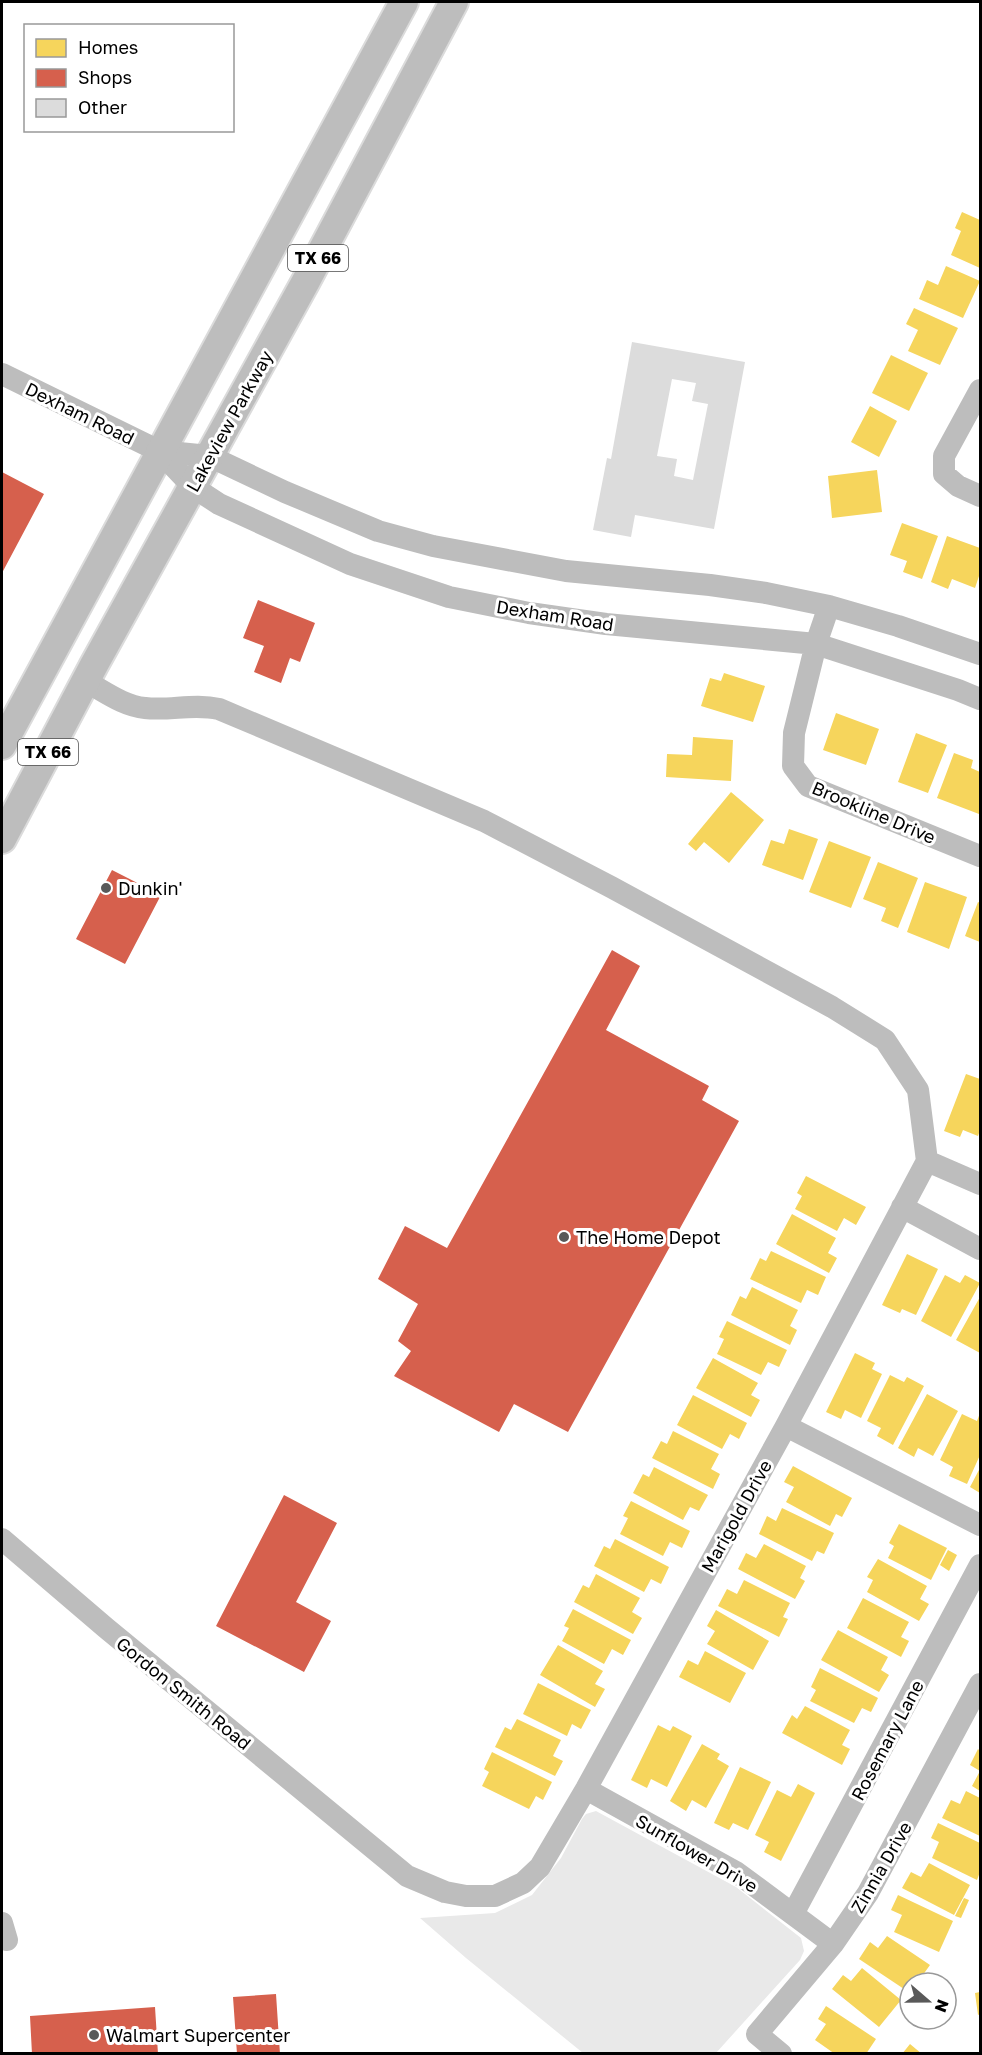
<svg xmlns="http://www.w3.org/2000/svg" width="982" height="2055" font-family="'Golos Text',sans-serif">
<rect width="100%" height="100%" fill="#fff"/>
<!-- green -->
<path fill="#e9e9e9" d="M596 1811 736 1887 801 1938 804 1951 800 1960 716 2053H583L466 1958 420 1918 495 1913 532 1895 561 1858 582 1819 586 1814Z"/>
<!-- homes -->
<path fill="#f6d55c" d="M962 212 980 220V268L951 255 961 231 955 228Z
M946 266 980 281 963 318 919 299 927 280 938 285Z
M914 308 958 328 940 365 908 351 918 330 906 324Z
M891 355 928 373 909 411 872 393Z
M870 406 897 421 879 457 851 442Z
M877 470 882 512 832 518 828 476Z
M902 523 938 536 922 579 903 572 907 561 890 555Z
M947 536 980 548V573L975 588 952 579 948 589 931 582Z
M724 673 765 686 753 722 701 706 710 678 721 681Z
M836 713 879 729 866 765 823 750Z
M916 733 947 745 928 793 898 782Z
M693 737 733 740 731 781 666 777 667 754 692 755Z
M954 753 973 760 971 768 980 772V809L979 814 937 798Z
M731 792 764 820 729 863 704 842 696 851 688 844Z
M789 829 818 839 803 880 762 865 771 840 784 844Z
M829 841 871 857 851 908 809 892Z
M878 862 918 878 898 928 881 921 886 908 863 899Z
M925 882 967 897 949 949 907 932Z
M978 902 980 903V942L965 936Z
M966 1074 980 1079V1130L978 1136 963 1130 960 1137 944 1131Z
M806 1176 866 1207 856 1225 844 1218 837 1231 795 1209 802 1196 797 1193Z
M792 1214 836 1238 828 1253 837 1258 829 1273 776 1244Z
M771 1251 826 1277 818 1295 807 1290 801 1303 750 1279 760 1258 766 1261Z
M907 1254 938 1269 916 1315 902 1309 900 1313 882 1305Z
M945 1275 960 1283 965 1275 980 1283 951 1337 921 1321Z
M752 1287 798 1310 790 1326 797 1330 790 1345 731 1315 740 1296 746 1299Z
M980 1297V1353L956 1340Z
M727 1321 787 1350 779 1367 768 1362 761 1375 717 1354 724 1339 719 1337Z
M855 1353 875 1363 872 1369 882 1374 861 1418 845 1410 841 1419 826 1412Z
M713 1358 758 1383 751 1395 760 1400 751 1417 696 1388Z
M890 1375 904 1382 907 1377 924 1386 893 1445 877 1436 881 1428 867 1421Z
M927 1394 958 1411 933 1456 918 1448 914 1457 898 1448Z
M693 1395 747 1423 739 1439 730 1434 722 1449 677 1425Z
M980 1413V1455L967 1484 949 1476 953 1467 940 1460 962 1414 977 1421Z
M673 1431 719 1454 711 1469 720 1474 713 1489 652 1458 661 1441 667 1444Z
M793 1466 852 1498 842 1517 836 1514 830 1526 786 1502 794 1487 784 1482Z
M654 1467 708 1495 699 1511 690 1507 683 1520 633 1493 643 1474 649 1477Z
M980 1468V1493L970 1487Z
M631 1501 690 1531 682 1548 670 1542 663 1556 620 1534 628 1518 623 1516Z
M782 1508 834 1533 824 1554 817 1551 812 1561 759 1534 767 1516 776 1521Z
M899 1524 947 1548 931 1580 888 1558 894 1546 889 1543Z
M615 1539 669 1567 661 1584 651 1579 644 1592 594 1566 604 1546 610 1549Z
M764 1544 806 1566 800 1578 805 1581 795 1599 738 1569 746 1553 756 1558Z
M948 1550 957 1555 949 1571 940 1565Z
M878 1559 927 1586 920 1599 929 1604 919 1621 867 1592 873 1580 867 1577Z
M596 1574 640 1598 632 1612 642 1618 633 1634 574 1602 583 1585 589 1588Z
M744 1580 790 1603 783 1617 788 1619 779 1637 718 1606 727 1589 737 1594Z
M863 1598 909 1622 901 1637 909 1641 901 1657 847 1628Z
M573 1609 631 1640 623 1655 612 1649 604 1664 562 1641 569 1628 564 1626Z
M716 1610 769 1641 753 1670 707 1644 715 1631 707 1626Z
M838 1630 888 1657 881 1670 889 1675 879 1692 821 1660Z
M558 1645 603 1671 595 1684 605 1689 595 1707 540 1675Z
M705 1651 746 1673 730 1703 679 1677 688 1660 698 1665Z
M820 1668 878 1698 871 1712 862 1708 854 1723 810 1701 816 1690 811 1687Z
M538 1683 591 1710 581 1729 572 1724 567 1736 523 1714Z
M805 1706 850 1730 842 1745 850 1749 842 1765 782 1733 792 1715 797 1719Z
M517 1719 561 1740 553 1756 563 1761 555 1776 495 1747 505 1727 511 1730Z
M658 1725 670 1731 673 1726 692 1736 667 1787 651 1779 647 1788 631 1780Z
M702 1744 720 1754 717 1759 729 1766 706 1808 692 1800 686 1811 670 1801Z
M978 1749 980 1751V1791L972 1786 980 1771 970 1765Z
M492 1752 552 1782 543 1800 536 1796 529 1809 482 1786 489 1772 484 1769Z
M740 1767 771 1782 748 1830 733 1823 729 1830 714 1823Z
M798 1784 815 1793 781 1861 764 1852 769 1842 755 1835 777 1790 791 1797Z
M966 1791 980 1798V1836L942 1818 951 1800 960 1804Z
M938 1823 980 1843V1872L977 1880 932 1858 939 1842 931 1838Z
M929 1863 970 1885 954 1915 902 1888 911 1872 921 1877Z
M898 1895 953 1921 939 1952 894 1932 902 1915 891 1910Z
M964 1898 969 1900 961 1918 955 1916Z
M887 1936 930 1965 920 1979 926 1983H910V1993L859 1959 870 1942 878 1948Z
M862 1968 901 2000 879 2027 832 1989 843 1975 851 1981Z
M980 1992V2014L978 2015 975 1993Z
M826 2006 876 2039 866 2054H835L815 2040 826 2024 818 2019Z
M910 2044 922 2054H902Z"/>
<!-- shops -->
<path fill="#d6604d" d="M2 472 44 494 2 573Z
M258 600 315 623 300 662 290 658 281 683 254 672 264 646 243 638Z
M112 870 161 895 125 964 76 939Z
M612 950 640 966 606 1030 709 1086 702 1100 739 1121 568 1432 514 1404 499 1432 394 1376 411 1351 398 1341 418 1304 378 1279 405 1226 447 1248Z
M284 1495 337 1523 296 1602 331 1621 304 1672 216 1626Z
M276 1994 280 2054H237L233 1997Z
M155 2007 158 2054H32L30 2016Z"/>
<!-- building -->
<path fill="#dcdcdc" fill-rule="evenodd" d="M632 342 745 362 714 529 635 515 631 537 593 530 607 458 611 459ZM672 379 696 383 692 401 708 404 693 480 674 476 677 459 657 456Z"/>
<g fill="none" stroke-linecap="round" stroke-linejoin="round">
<!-- major casing -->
<g stroke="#dbdbdb" stroke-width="32">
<path id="major" d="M2 745 404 2
M2 839 94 665 306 281 454 2"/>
</g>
<!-- minor -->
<path stroke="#bdbdbd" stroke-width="22" d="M2 374 159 451 209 456 285 492 378 531 433 546 566 571 710 585 766 593 829 606 898 626 980 654
M980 390 944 456V474L958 486 980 496
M159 451 193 487 219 504 350 564 449 597 529 613 606 624 816 644 958 690 980 699
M829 606 816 644 794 733 793 766 808 786 980 856
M927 1161 980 1184
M902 1207 980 1249
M786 1426 980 1525
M2 1539 106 1628 407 1876 445 1892 466 1896H495L523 1883 540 1867 586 1789 786 1426 927 1161 918 1090 885 1040 832 1007 611 887 484 821 219 709C194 703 170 711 145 708 123 706 104 691 85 681
M586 1789 736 1872 833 1944
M793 1914 980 1565
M2 1923 7 1940
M781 2054 757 2034 833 1944 868 1893 980 1684"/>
<!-- major -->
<use href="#major" stroke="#bdbdbd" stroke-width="28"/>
</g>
<!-- markers -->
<g fill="#595959" stroke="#fff" stroke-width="2">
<circle cx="106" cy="888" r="6"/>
<circle cx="564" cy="1237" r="6"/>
<circle cx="94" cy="2035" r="6"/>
</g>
<g text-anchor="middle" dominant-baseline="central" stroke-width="6" stroke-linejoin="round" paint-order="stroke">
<!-- shield labels -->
<g fill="#fff" stroke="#4c4c4c" stroke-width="1.5">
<rect x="288" y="245" width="60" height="26" rx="4.5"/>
<rect x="18" y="739" width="60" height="26" rx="4.5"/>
</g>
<g font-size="16" font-weight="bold" fill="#000">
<text x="318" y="258">TX 66</text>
<text x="48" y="752">TX 66</text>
</g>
<!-- street labels -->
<g font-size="18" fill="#000" stroke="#fff">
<text transform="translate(80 413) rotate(26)">Dexham Road</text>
<text transform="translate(229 421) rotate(-61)">Lakeview Parkway</text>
<text transform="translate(555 615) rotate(9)">Dexham Road</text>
<text transform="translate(874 812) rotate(23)">Brookline Drive</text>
<text transform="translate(736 1516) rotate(-61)">Marigold Drive</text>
<text transform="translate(184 1693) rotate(39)">Gordon Smith Road</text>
<text transform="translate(887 1740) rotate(-62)">Rosemary Lane</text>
<text transform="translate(697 1853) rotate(30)">Sunflower Drive</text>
<text transform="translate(881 1867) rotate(-60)">Zinnia Drive</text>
</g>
<!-- poi labels -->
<g font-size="18" fill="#000" stroke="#fff" text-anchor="start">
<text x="118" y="888">Dunkin'</text>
<text x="576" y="1237">The Home Depot</text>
<text x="106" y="2035">Walmart Supercenter</text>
</g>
</g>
<!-- border -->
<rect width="982" height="2055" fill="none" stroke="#000000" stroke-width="6"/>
<!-- legend -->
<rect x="24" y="24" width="210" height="108" fill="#ffffff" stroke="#999999" stroke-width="1.5"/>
<rect x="36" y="39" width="30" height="18" fill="#f6d55c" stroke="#999999" stroke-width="1.5"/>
<text x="78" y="54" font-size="18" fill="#000000">Homes</text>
<rect x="36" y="69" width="30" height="18" fill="#d6604d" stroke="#999999" stroke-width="1.5"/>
<text x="78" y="84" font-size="18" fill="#000000">Shops</text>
<rect x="36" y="99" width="30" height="18" fill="#dcdcdc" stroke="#999999" stroke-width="1.5"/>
<text x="78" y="114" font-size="18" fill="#000000">Other</text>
<!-- north arrow -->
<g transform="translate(928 2001) rotate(110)"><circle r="28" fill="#ffffff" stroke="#999999" stroke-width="1.5"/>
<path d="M0-4.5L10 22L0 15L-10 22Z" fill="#595959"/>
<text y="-9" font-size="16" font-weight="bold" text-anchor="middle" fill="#000000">N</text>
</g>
</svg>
